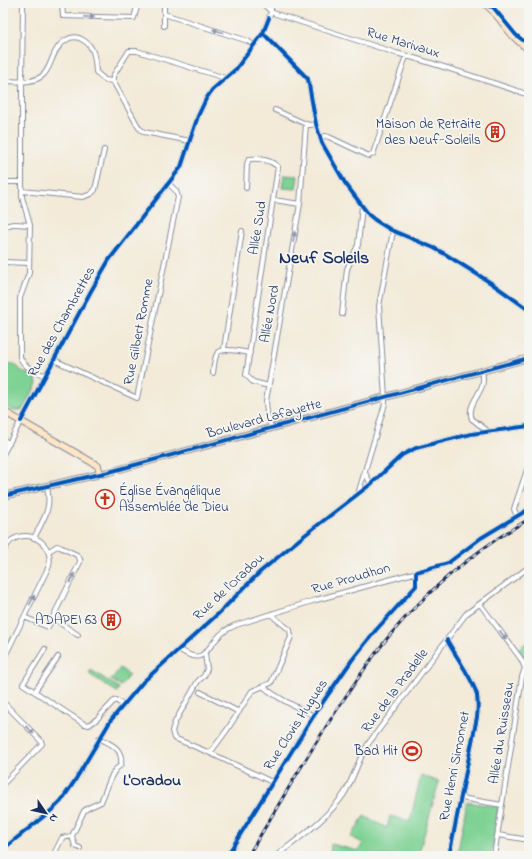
<svg xmlns="http://www.w3.org/2000/svg" width="532" height="859" font-family="'Indie Flower',sans-serif">
<rect width="100%" height="100%" fill="#f6f6f2"/>
<filter id="ink" filterUnits="userSpaceOnUse"><feTurbulence type="fractalNoise" baseFrequency=".025" numOctaves="2"/><feDisplacementMap in="SourceGraphic" scale="8" xChannelSelector="R" yChannelSelector="G"/><feConvolveMatrix kernelMatrix="1 2 1 2 8 2 1 2 1" color-interpolation-filters="sRGB"/></filter>
<filter id="wash" filterUnits="userSpaceOnUse"><feTurbulence type="fractalNoise" baseFrequency=".012" numOctaves="4" result="noise"/><feDisplacementMap in="SourceGraphic" scale="16" xChannelSelector="R" yChannelSelector="G"/><feGaussianBlur stdDeviation="0.9" result="paint"/><feColorMatrix in="noise" values="0 0 0 0 0 0 0 0 0 0 0 0 0 0 0 0 0 1.4 0 .05"/><feComposite in="paint" operator="in"/></filter>
<g filter="url(#wash)">
<rect width="100%" height="100%" fill="#f3ead8"/>
<!-- green -->
<path fill="#7fd294" stroke="#4d8079" d="M284 175 298 176 296 189 282 188Z
M3 364H15L22 371 36 378 37 384 23 409 13 411 3 405Z
M529 641V661L528 662 518 649Z
M120 668 129 675 121 686 111 680Z
M91 670 119 688 117 692 89 674Z
M421 775 439 782 418 856H330L331 844 358 851 363 843 351 837 364 816 387 828 390 816 410 821Z
M467 802 499 807 491 856H457Z"/>
</g>
<g filter="url(#ink)">
<g fill="none" stroke-linecap="round" stroke-linejoin="round">
<!-- minor casing -->
<g stroke="#878c9b" stroke-width="6">
<path id="minor" d="M23 3 22 81V197L30 225 29 273 20 298V357C24 368 36 371 45 376
M62 3 63 16 134 18 138 3
M262 3 273 13 396 53C441 65 485 80 529 95
M164 14 248 41 253 45
M164 26V3
M263 33 308 79 316 124 322 143 345 183 369 215 375 220 391 230 434 248 445 254 491 283 529 310
M3 81C16 81 31 84 42 76 52 69 51 49 66 40 71 37 77 36 83 40 95 47 95 59 96 72L105 80 113 81
M113 81V76L129 51H137L222 77 225 79
M113 81 139 128 144 132 190 141
M275 110 306 124 310 125 316 124
M320 137 326 136 329 137 367 155 369 156 373 154 406 56
M3 182H22
M246 188 247 164 249 159C259 158 271 160 278 167L246 375 253 382 269 386
M22 191 83 197 91 194 95 190 104 150
M274 200 300 204
M3 229C9 221 21 225 30 225
M3 262 29 263
M342 314 347 269 358 245 362 206
M224 349 242 231
M54 360 137 398 178 197 176 191 169 184
M482 370C483 376 484 381 482 386 478 397 467 407 472 419L489 432
M213 373C214 367 214 359 217 354 221 346 242 352 250 353
M271 428 267 413 266 401 300 204 306 124
M3 439 9 444
M3 454 91 291 109 260 181 167 198 116 206 99 212 90 236 69 263 33 271 12V3
M365 473 371 484
M358 494 385 404V397L379 306 393 231
M517 517 514 509 529 464
M34 538C44 518 52 509 47 487
M3 554C5 549 7 543 12 540 30 528 54 544 49 566L3 660
M480 604 521 659 525 668
M24 617 48 627 80 562V559L77 555 60 547 57 546 49 551
M53 618 78 635
M447 640C455 655 474 681 477 695 478 703 478 710 477 717L449 856
M45 649 23 684 84 724 89 725 97 719 113 702 116 700 123 705
M179 649C207 669 206 644 225 631 228 628 233 627 236 625L316 600 439 566 448 563 481 538 529 509
M205 654 207 669 204 676 198 681 175 722 172 731 174 738 210 753 272 782
M264 687C277 699 298 707 314 716
M35 691 58 657
M200 692 239 712
M3 702 41 741 42 744 3 784
M210 753 227 730 252 691 271 683 291 637 290 630 276 619 271 614
M461 798 502 805
M498 835 529 840
M72 836 75 846 80 848
M3 849 53 809 61 801 74 782 111 720 143 682 219 613 260 572 301 538 371 484 402 455 416 448 447 440 471 434 529 426
M54 856 55 852 62 838 72 836 84 811 88 808 101 802 112 775 116 769 121 765C123 748 112 745 99 738
M227 856 316 712 352 660 376 630 416 586V572
M276 856C300 837 326 820 344 794 354 778 358 760 368 744L466 614 529 567
M494 856 522 677 525 668"/>
</g>
<!-- secondary casing -->
<g stroke="#878c9b" stroke-width="8">
<path id="secondary" d="M484 3C502 16 508 37 529 49
M3 411 95 464 98 466 100 474"/>
</g>
<!-- primary casing -->
<g stroke="#878c9b" stroke-width="8">
<path id="primary" d="M3 496 109 472 529 358"/>
</g>
<!-- minor -->
<use href="#minor" stroke="#fff" stroke-width="4"/>
<!-- secondary -->
<use href="#secondary" stroke="#fde5c5" stroke-width="6"/>
<!-- primary -->
<use href="#primary" stroke="#fbbd6e" stroke-width="6"/>
<!-- rail casing -->
<g stroke="#1b2f5e" stroke-width="3">
<path id="rail" d="M248 856C280 803 311 748 346 696 360 675 374 654 390 635 429 589 477 549 529 519"/>
</g>
<!-- rail -->
<use href="#rail" stroke="#f6f6f2" stroke-width="1.5" stroke-dasharray="4.5" stroke-linecap="butt"/>
<!-- cycleway casing -->
<g stroke="#f6f6f2" stroke-width="6">
<path id="cycleway" d="M484 3 488 6 493 7 516 35 529 45
M263 33 308 79 316 124 322 143 345 183 369 215 375 220 391 230 434 248 445 254 491 283 529 310
M21 421 91 291 109 260 181 167 198 116 206 99 212 90 236 69 263 33 269 18
M3 496 109 472 529 358
M447 640C455 655 474 681 477 695 478 703 478 710 477 717L449 856
M3 849 53 809 61 801 74 782 111 720 143 682 219 613 260 572 301 538 371 484 402 455 416 448 447 440 471 434 529 426
M227 856 316 712 352 660 376 630 416 586V572L448 563 481 538 529 509"/>
</g>
<!-- cycleway -->
<use href="#cycleway" stroke="#0057b8" stroke-width="4"/>
</g>
<!-- one-way arrows -->
<defs><path id="oneway-solid" d="M-6-.8H1V-3.2L6.5 0L1 3.2V.8H-6Z"/></defs>
<g fill="#8d97ae">
<use href="#oneway-solid" transform="translate(89 17) rotate(2)"/>
<use href="#oneway-solid" transform="translate(218 31) rotate(-162)"/>
<use href="#oneway-solid" transform="translate(294 237) rotate(-80)"/>
<use href="#oneway-solid" transform="translate(72 578) rotate(-64)"/>
<use href="#oneway-solid" transform="translate(32 600) rotate(-64)"/>
<use href="#oneway-solid" transform="translate(503 635) rotate(53)"/>
<use href="#oneway-solid" transform="translate(30 730) rotate(45)"/>
</g>
</g>
<!-- icons -->
<defs>
<g id="building-ring" transform="scale(1)"><circle r="9.5" fill="#f6f6f2" stroke="#c8321e" stroke-width="1.5"/><path d="M-4-6H4V6H1V3H-1V6H-4ZM-2.5-4.3h1.7v1.8h-1.7ZM.8-4.3h1.7v1.8H.8ZM-2.5-1h1.7V.8h-1.7ZM.8-1h1.7V.8H.8Z" fill="#c8321e"/></g>
<g id="church-ring" transform="scale(1)"><circle r="9.5" fill="#f6f6f2" stroke="#c8321e" stroke-width="1.5"/><path d="M-1.2-6h2.4v3.5h3.3v2.4h-3.3V6h-2.4V-.1h-3.3v-2.4h3.3Z" fill="#c8321e"/></g>
<g id="stadium-ring" transform="scale(1)"><circle r="9.5" fill="#f6f6f2" stroke="#c8321e" stroke-width="1.5"/><path d="M0-5a6.5 5 0 1 0 0 10a6.5 5 0 1 0 0-10ZM-3.5-1.8h7v3.6h-7Z" fill="#c8321e"/></g>
</defs>
<g fill-rule="evenodd">
<use href="#building-ring" x="495" y="132"/>
<use href="#church-ring" x="105" y="499"/>
<use href="#building-ring" x="111" y="620"/>
<use href="#stadium-ring" x="412" y="751"/>
</g>
<g text-anchor="middle" dominant-baseline="central" stroke-width="3.5" stroke-linejoin="round" paint-order="stroke">
<!-- street labels -->
<g font-size="14" fill="#1b2f5e" stroke="#f6f6f2">
<text transform="translate(403 43) rotate(17)">Rue Marivaux</text>
<text transform="translate(258 228) rotate(-81)">Allée Sud</text>
<text transform="translate(270 314) rotate(-80)">Allée Nord</text>
<text transform="translate(62 322) rotate(-61)">Rue des Chambrettes</text>
<text transform="translate(139 332) rotate(-79)">Rue Gilbert Romme</text>
<text transform="translate(264 419) rotate(-15)">Boulevard Lafayette</text>
<text transform="translate(351 579) rotate(-16)">Rue Proudhon</text>
<text transform="translate(229 587) rotate(-43)">Rue de l'Oradou</text>
<text transform="translate(395 691) rotate(-53)">Rue de la Pradelle</text>
<text transform="translate(296 725) rotate(-57)">Rue Clovis Hugues</text>
<text transform="translate(502 733) rotate(-81)">Allée du Ruisseau</text>
<text transform="translate(455 766) rotate(-79)">Rue Henri Simonnet</text>
</g>
<!-- poi labels -->
<g font-size="14" fill="#1b2f5e" stroke="#f6f6f2" text-anchor="end">
<text x="481" y="124">Maison de Retraite<tspan x="481" dy="16">des Neuf-Soleils</tspan></text>
<text x="119" y="491" text-anchor="start">Église Évangélique<tspan x="119" dy="16">Assemblée de Dieu</tspan></text>
<text x="97" y="620">ADAPEI 63</text>
<text x="398" y="751">Bad Hit</text>
</g>
<!-- quarter labels -->
<g font-size="16" font-weight="bold" fill="#1b2f5e" stroke="#f6f6f2">
<text x="152" y="781">L'Oradou</text>
</g>
<!-- district labels -->
<g font-size="18" font-weight="bold" fill="#1b2f5e" stroke="#f6f6f2">
<text x="324" y="259">Neuf Soleils</text>
</g>
</g>
<!-- margin -->
<rect width="532" height="859" fill="none" stroke="#f6f6f2" stroke-width="16"/>
<!-- north arrow -->
<g transform="translate(46 813) rotate(124)" stroke="#f6f6f2" stroke-width="3" paint-order="stroke">
<path d="M0-3L7 15L0 10L-7 15Z" fill="#1b2f5e"/>
<text y="-6" font-size="11" font-weight="bold" text-anchor="middle" fill="#1b2f5e">N</text>
</g>
</svg>
